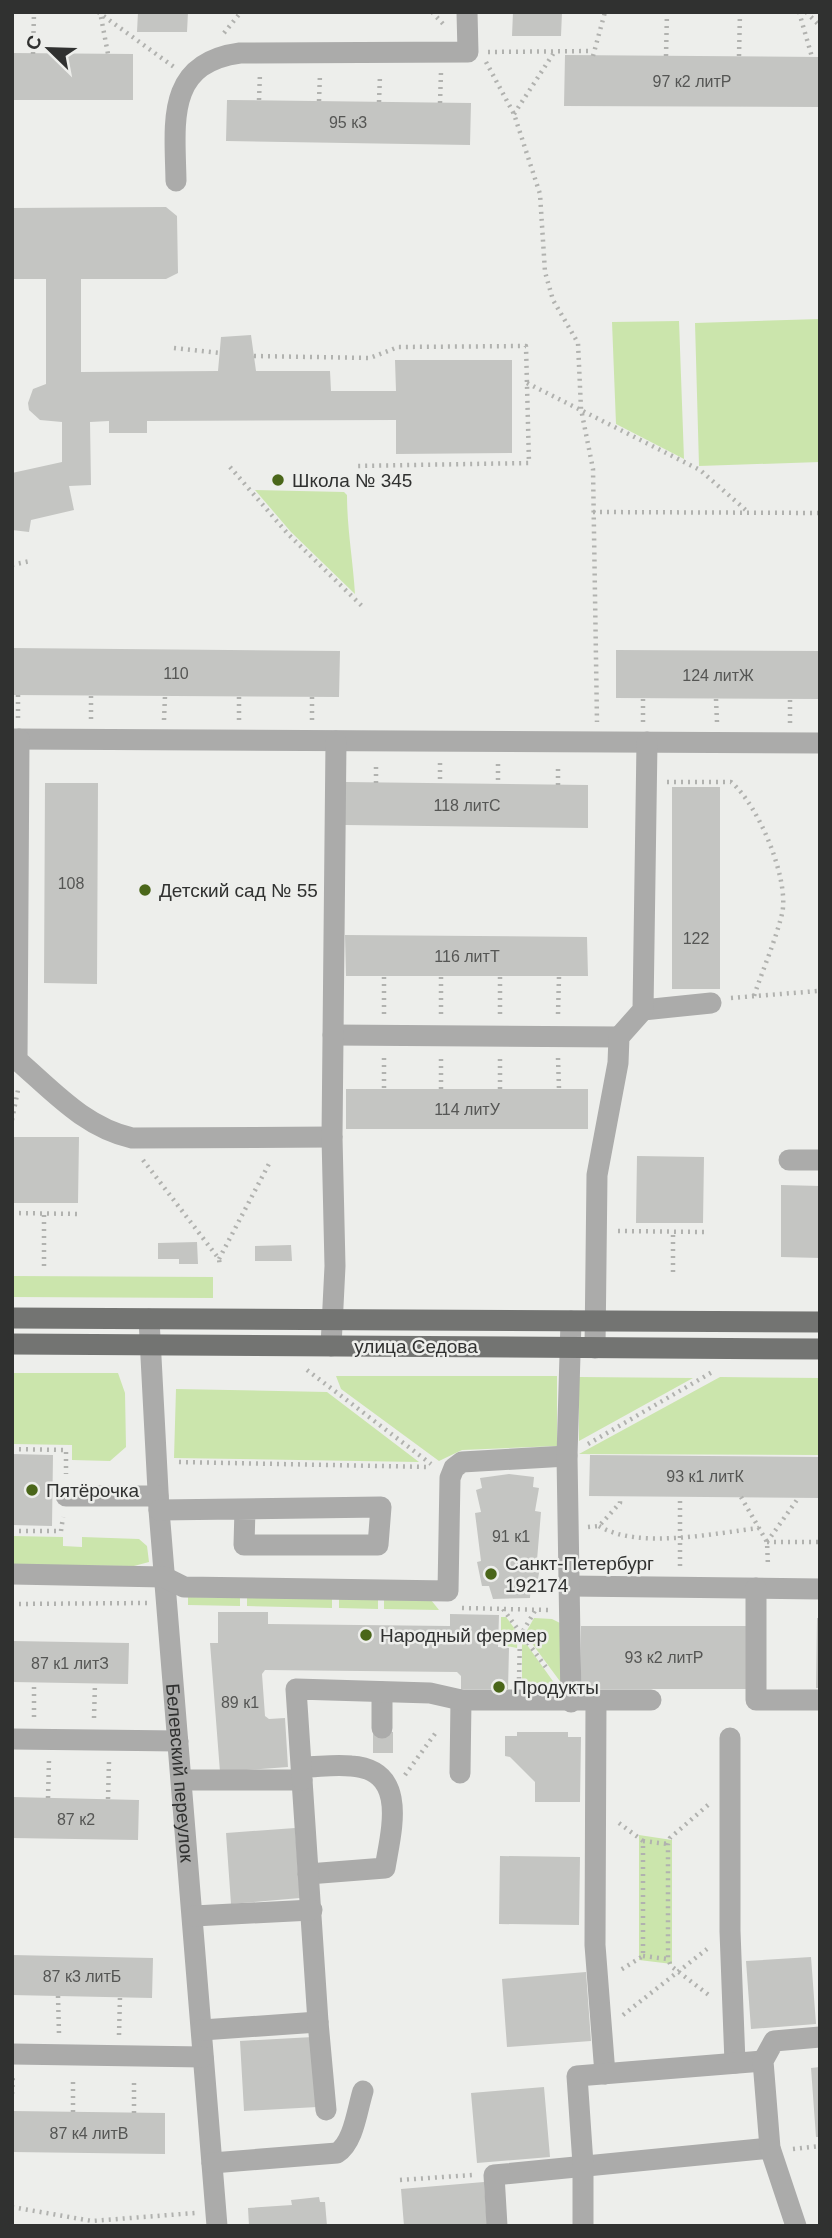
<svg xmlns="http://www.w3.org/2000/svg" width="832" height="2238" font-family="Arial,sans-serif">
<rect width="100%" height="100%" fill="#edeeeb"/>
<!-- green -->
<path fill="#cbe5ac" d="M820 319V462L699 466 695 323Z
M679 321 684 459 616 424 612 322Z
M255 490 344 492 347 495C347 529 353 560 355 594L291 532Z
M12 1276 213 1277V1298L12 1297Z
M12 1373H118L125 1393 126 1447 110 1461 72 1460V1445L12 1444Z
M336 1376H557V1446L462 1450 439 1461 341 1389Z
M579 1377 693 1378 579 1441Z
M720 1377 820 1378V1455L579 1454Z
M176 1389 327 1392 419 1462 174 1458Z
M12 1536 63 1537V1546L82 1547V1537L139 1539 147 1546 149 1562 134 1566 12 1565Z
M188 1597 240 1598V1606L188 1605Z
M247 1597 332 1599V1608L247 1606Z
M339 1598 378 1599V1609L339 1608Z
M384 1600H431L439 1610 384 1609Z
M501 1617H506L518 1633 517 1648 501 1645Z
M534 1618 552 1619 560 1623 562 1684 525 1634Z
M522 1638 560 1691 522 1694Z
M639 1835 672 1840V1964L639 1960Z"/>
<!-- building -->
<path fill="#c4c5c2" d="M138 12H188L187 32H137Z
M513 12H562L561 36H512Z
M12 53 133 54V100H12Z
M565 55 820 57V107L564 106Z
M227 100 471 103 470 145 226 141Z
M166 207 177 216 178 273 166 279H81V372L218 371 221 337 251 335 256 371H330L331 391H396L395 360H512V453L396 454V420L147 421V433H109V421L90 422 91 485 69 486 74 510 31 520 29 532 12 530V473L62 462V422L40 420 29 410 28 403 33 389 46 384V279H12V208Z
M12 648 340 651 339 697 12 695Z
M616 650 820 651V699L616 698Z
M345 782 588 785V828L345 825Z
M45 783H98L97 984 44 983Z
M672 787H720V989H672Z
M345 935 587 937 588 976H346Z
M346 1089H588V1129H346Z
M14 1137H79L78 1203H14Z
M637 1156 704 1157 703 1223H636Z
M781 1185 820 1186V1258L781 1257Z
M197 1242 198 1264H179V1259H158V1243Z
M291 1245 292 1261H255V1246Z
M12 1454 53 1455 52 1526 12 1525Z
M590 1455 820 1457V1498L589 1496Z
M509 1474 534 1477 533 1487 539 1488 535 1511 541 1512 537 1560 541 1561 537 1585H531L530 1598 493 1599 489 1586H482L477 1562 481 1561 475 1513 481 1512 476 1490 482 1488 480 1478Z
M218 1612H268V1624L450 1626V1614L499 1615 498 1647 509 1648 508 1689H461V1676L457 1672 265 1670 262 1674 265 1716 269 1719 285 1718 288 1767 220 1772 210 1643H218Z
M817 1618H820V1688H816Z
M581 1626H747V1689H581Z
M12 1641 129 1643 128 1684 12 1682Z
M373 1731 393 1732V1753H373Z
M517 1732H568V1737H581L580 1802H535V1782L510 1757 505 1756V1736H517Z
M12 1797 139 1800 138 1840 12 1838Z
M295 1828 300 1898 231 1904 226 1833Z
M500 1856 580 1857 579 1925 499 1924Z
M12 1955 153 1958 152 1998 12 1995Z
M811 1957 816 2024 751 2029 746 1961Z
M586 1972 591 2041 507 2047 502 1979Z
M313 2037 317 2107 244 2111 240 2041Z
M820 2067V2137H816L811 2068Z
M544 2087 550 2157 477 2163 471 2093Z
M12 2111 165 2113V2154L12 2152Z
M484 2182 487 2226H404L401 2189Z
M319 2197 320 2202H325L327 2226H249L248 2208 292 2205 291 2200Z"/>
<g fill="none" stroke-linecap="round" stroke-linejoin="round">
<!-- path -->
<path stroke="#b1b2af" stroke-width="4.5" stroke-dasharray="2 5" stroke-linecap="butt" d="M98 12 174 67
M432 12 445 26
M799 12 812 57
M806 12 820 26
M101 17 108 54
M224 33 241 12
M488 52 592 51
M33 54 34 12
M593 56 605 12
M666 56 667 12
M739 56 740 12
M486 62 514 114 540 194 545 272 553 300 578 343 581 409 593 469 597 722
M259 100 260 73
M319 101 320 74
M379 102 380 75
M440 103 441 72
M514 114 555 51
M174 348 220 353
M254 356 370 358 398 347 526 346 529 463 355 466
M527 383 700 470 748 512
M230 467 288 534 363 607
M593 512 820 513
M12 565 30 561
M18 695V719
M312 697V721
M716 699 717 722
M91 719V696
M164 720 165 696
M239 720V697
M643 722V698
M790 723V699
M440 763V784
M498 764V784
M667 782H731C758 804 790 880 782 914 775 942 763 969 754 996
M376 783V763
M558 785V765
M731 998 818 991
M384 1014V975
M441 1014V976
M500 1014V976
M558 1014 559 977
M558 1058 559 1089
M384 1088V1058
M441 1089V1058
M500 1089V1058
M12 1120 18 1090
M143 1160 219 1259 220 1267
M12 1213 80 1214
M618 1231 704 1232
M219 1259 271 1160
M44 1266V1213
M673 1272V1232
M307 1370 431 1464
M588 1444 714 1371
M12 1449 66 1450V1474
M179 1462 430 1467
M741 1497 767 1542 768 1566
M599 1526C638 1550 715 1533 759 1528
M588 1527 599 1526 620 1503V1497
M12 1531H61L63 1517
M767 1542 799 1497
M767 1542H820
M680 1566V1497
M12 1604 147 1603
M462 1608 548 1610
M503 1609 548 1670
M519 1679 520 1636 536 1609
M34 1717V1683
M94 1718 95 1683
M405 1775 437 1731
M48 1798 49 1760
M108 1799 109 1762
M708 1805 670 1838 668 1844V1959L671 1966 710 1996
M619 1823 643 1841V1956L619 1971
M643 1841 668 1844
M643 1956 668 1959
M58 1996 59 2034
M623 2015 707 1949
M119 2035 120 1997
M12 2094 13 2074
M73 2112V2078
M134 2113V2079
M793 2149 820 2146
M400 2180 472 2175
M12 2207 92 2221 195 2213"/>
<!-- minor -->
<g stroke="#ababaa" stroke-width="21">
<path d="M176 181C175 123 165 63 240 53L468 52 467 12"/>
<path d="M12 739 820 743"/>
<path d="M19 739 17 1060C53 1091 84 1127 132 1138L332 1137"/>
<path d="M643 1010 711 1003"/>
<path d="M333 1035 619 1037"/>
<path d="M789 1160H820"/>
<path id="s1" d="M149 1319 159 1510 217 2226"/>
<path d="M331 1346 335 1266 332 1137 336 741"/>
<path d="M595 1348 597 1175 618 1063 619 1037 643 1010 647 742"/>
<path d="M66 1496H158"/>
<path d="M159 1510 381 1507 378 1545H244L245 1509"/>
<path d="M12 1574 164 1577 184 1587 448 1591 450 1478 454 1468 462 1462 567 1456"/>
<path d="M570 1586 820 1589"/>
<path d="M756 1588V1700H820"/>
<path d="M596 1700 595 1945 605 2074"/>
<path d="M571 1702 567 1456 571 1321"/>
<path d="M382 1728V1692"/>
<path d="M730 1738V1931L735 2063"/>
<path d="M12 1739 178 1741"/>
<path d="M302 1767C318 1767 335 1764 351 1766 409 1770 391 1831 385 1868L308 1874"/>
<path d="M460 1773 461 1700"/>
<path d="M182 1780H302L318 2022 202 2030"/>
<path d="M302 1780 296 1689 430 1693 461 1700H651"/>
<path d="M194 1916 312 1910"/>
<path d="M318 2022 326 2110"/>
<path d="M12 2054 203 2057"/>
<path d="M212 2163 337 2153C354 2142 357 2110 363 2091"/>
<path d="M497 2226 494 2175 770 2148"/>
<path d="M583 2226V2164L577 2076 763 2061"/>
<path d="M796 2226 770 2148 763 2061 774 2041 820 2037"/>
</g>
<!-- major -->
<path stroke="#737472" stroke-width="21" d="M12 1318 820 1322
M12 1344 820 1349"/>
</g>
<!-- markers -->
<g fill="#4a6619" stroke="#edeeeb" stroke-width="2.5">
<circle cx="278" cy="480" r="7"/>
<circle cx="145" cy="890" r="7"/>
<circle cx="32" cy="1490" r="7"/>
<circle cx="491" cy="1574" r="7"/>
<circle cx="366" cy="1635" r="7"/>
<circle cx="499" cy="1687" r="7"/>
</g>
<g text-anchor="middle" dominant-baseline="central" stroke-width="5" stroke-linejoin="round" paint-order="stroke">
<!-- number labels -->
<g font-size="16" fill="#555654">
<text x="692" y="81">97 к2 литР</text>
<text x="348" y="122">95 к3</text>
<text x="176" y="673">110</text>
<text x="718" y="675">124 литЖ</text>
<text x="467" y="805">118 литС</text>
<text x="71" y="883">108</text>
<text x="696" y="938">122</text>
<text x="467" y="956">116 литТ</text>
<text x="467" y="1109">114 литУ</text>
<text x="705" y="1476">93 к1 литК</text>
<text x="511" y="1536">91 к1</text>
<text x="664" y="1657">93 к2 литР</text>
<text x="70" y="1663">87 к1 литЗ</text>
<text x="240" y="1702">89 к1</text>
<text x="76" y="1819">87 к2</text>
<text x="82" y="1976">87 к3 литБ</text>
<text x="89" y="2133">87 к4 литВ</text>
</g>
<!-- poi labels -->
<g font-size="19" fill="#303130" stroke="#edeeeb" text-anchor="start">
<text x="292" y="480">Школа № 345</text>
<text x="159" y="890">Детский сад № 55</text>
<text x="46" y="1490">Пятёрочка</text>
<text x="505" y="1563">Санкт-Петербург<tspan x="505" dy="22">192174</tspan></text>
<text x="380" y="1635">Народный фермер</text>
<text x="513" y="1687">Продукты</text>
</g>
<!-- street labels -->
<g font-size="19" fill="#303130" stroke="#edeeeb">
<text x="416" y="1346">улица Седова</text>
<text stroke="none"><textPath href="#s1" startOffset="455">Белевский переулок</textPath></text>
</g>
</g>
<!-- border -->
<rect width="832" height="2238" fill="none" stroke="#303130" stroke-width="28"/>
<!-- north arrow -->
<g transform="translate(49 49) rotate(293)" stroke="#edeeeb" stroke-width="5" paint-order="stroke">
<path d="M0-5L12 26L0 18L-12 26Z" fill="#303130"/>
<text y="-10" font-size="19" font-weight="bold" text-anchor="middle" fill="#303130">С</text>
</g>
</svg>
